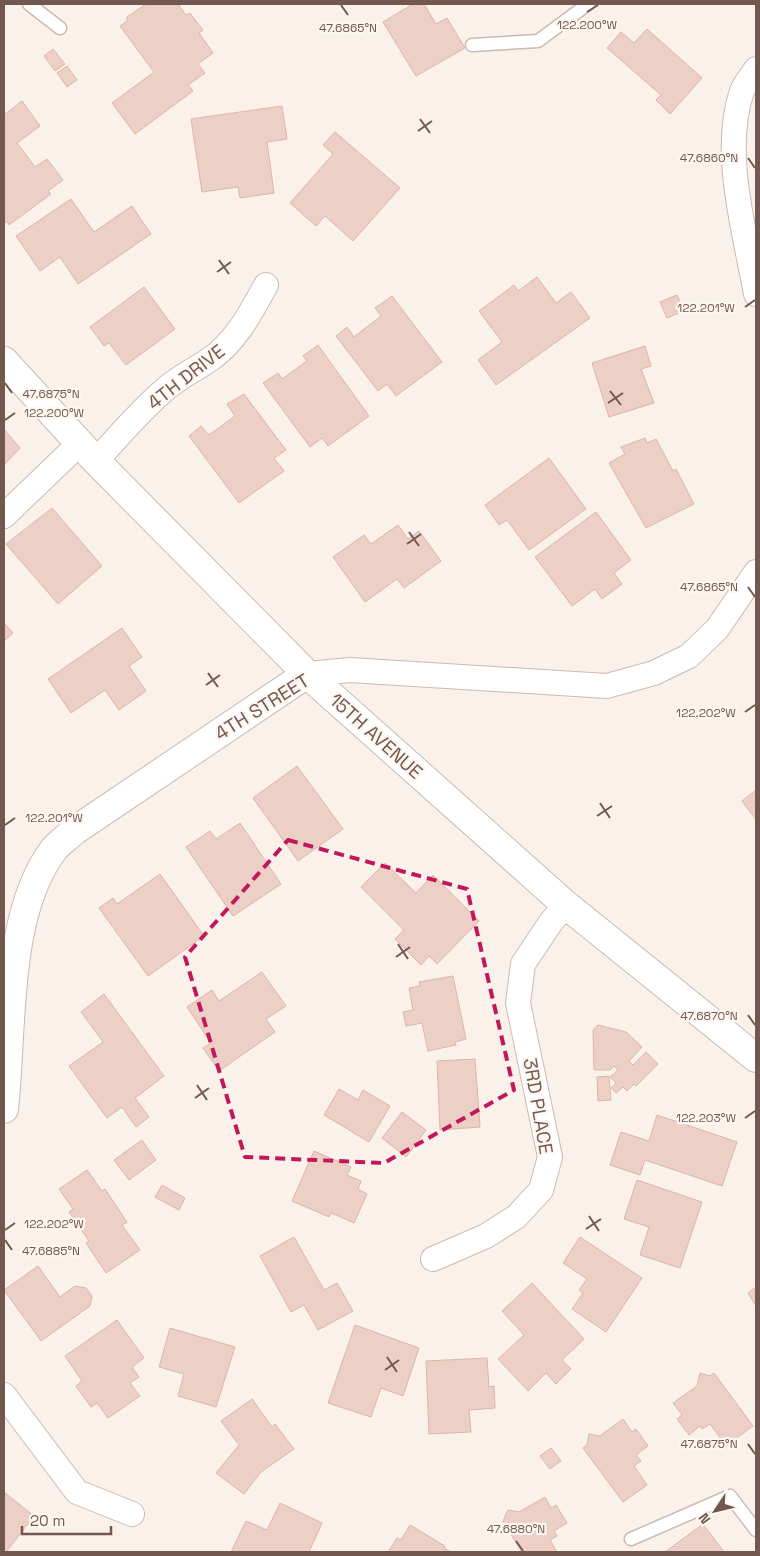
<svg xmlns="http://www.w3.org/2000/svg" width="760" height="1556" font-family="'Space Grotesk',sans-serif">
<rect width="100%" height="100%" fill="#faf2ea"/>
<!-- building -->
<path fill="#edd0c5" stroke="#ddb5a7" d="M146 4H178L186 15 190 13 203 30 199 33 213 53 198 64 205 73 188 85 193 91 135 134 112 103 154 72 120 26 127 21V17Z
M413 4H424L436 24 447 18 465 48 416 76 383 22Z
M647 29 702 78 670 114 656 100 661 95 607 48 621 32 634 43Z
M53 49 65 64 55 71 44 56Z
M67 66 77 80 67 87 57 73Z
M22 101 40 126 17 143 35 167 47 159 63 180 48 191 51 194 9 225 7 221 4 224V115Z
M282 106 287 139 267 142 274 193 240 198 238 187 202 192 191 119Z
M335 132 400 188 353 241 325 216 316 226 290 203 333 154 323 145Z
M71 199 94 232 132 206 151 234 78 284 60 257 40 271 16 236Z
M537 277 556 303 571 292 590 318 496 385 478 360 502 342 479 311 514 285 518 291Z
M144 287 175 329 126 365 109 343 104 346 90 327Z
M677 295 684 311 667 318 660 302Z
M392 296 442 362 396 396 387 384 378 391 336 336 347 327 354 337 381 316 375 308Z
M318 345 369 416 328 446 322 438 310 447 263 383 278 373 282 379 307 361 303 356Z
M645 346 651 366 641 369 654 403 609 417 592 363Z
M244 394 286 450 274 458 284 471 239 503 189 436 201 426 209 435 235 416 227 404Z
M4 429 20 448 4 465Z
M645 438 647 443 656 439 673 471 676 469 694 504 646 528 609 463 625 454 621 447Z
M549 458 586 509 529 550 507 520 499 525 485 505Z
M52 508 102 566 58 604 6 544Z
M596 512 631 560 614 573 622 584 602 599 595 589 572 606 535 557Z
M398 525 408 539 419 531 441 561 404 588 397 579 365 602 333 557 364 535 371 544Z
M4 623 13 633 4 641Z
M122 628 142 657 129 666 146 691 119 710 105 690 71 713 48 679Z
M297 766 343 829 298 861 253 798Z
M756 790V820L742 801Z
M240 823 281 884 233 916 186 847 210 831 216 839Z
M385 863 416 893 433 875 479 921 437 964 429 956 421 965 395 939 404 930 361 887Z
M160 874 204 936 148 976 99 908 113 898 117 904Z
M262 972 286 1006 266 1019 275 1032 219 1071 203 1048 211 1043 187 1007 212 990 219 1001Z
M453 976 466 1039 455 1042 456 1045 428 1051 422 1023 406 1026 403 1012 413 1010 409 988 420 986 419 982Z
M104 994 164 1076 135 1098 149 1117 136 1127 122 1107 107 1118 69 1066 103 1042 81 1012Z
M598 1025 626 1032 642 1047 629 1061 633 1065 646 1052 658 1064 636 1086 634 1084 627 1091 623 1087 616 1093 611 1088 616 1083 610 1077 618 1070 614 1066 610 1070H594L593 1030Z
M475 1059 480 1127 440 1130 437 1061Z
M609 1076 611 1100 598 1101 597 1077Z
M339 1089 358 1100 363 1090 390 1106 369 1142 324 1115Z
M402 1112 426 1130 406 1157 382 1138Z
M657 1115 737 1142 722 1186 645 1160 640 1175 610 1165 621 1132 649 1141Z
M142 1140 156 1160 129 1180 114 1160Z
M314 1151 351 1167 347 1175 361 1181 358 1189 367 1194 354 1223 331 1213 329 1217 292 1201Z
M87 1170 102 1191 105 1189 127 1222 122 1225 140 1250 106 1273 86 1243 89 1241 69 1212 73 1209 59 1189Z
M637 1180 702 1202 680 1268 640 1255 649 1227 624 1219Z
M162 1185 185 1198 179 1210 155 1197Z
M294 1237 324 1290 337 1283 353 1311 318 1330 304 1305 291 1312 260 1256Z
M580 1237 642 1278 606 1332 572 1309 583 1293 579 1290 587 1279 563 1263Z
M38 1266 60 1297 75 1286 86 1288 92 1296 90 1306 41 1341 4 1290Z
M532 1283 584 1339 562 1360 571 1369 556 1384 546 1373 528 1391 498 1359 524 1335 502 1311Z
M756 1287V1306L748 1293Z
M117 1320 144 1358 132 1367 139 1377 130 1383 140 1396 108 1418 97 1403 91 1407 76 1386 82 1381 65 1356Z
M355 1325 419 1348 403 1396 381 1388 371 1417 328 1403Z
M170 1328 235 1347 216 1407 178 1396 184 1374 159 1367Z
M487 1358 489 1387 494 1386 495 1408 469 1410 471 1432 429 1434 426 1361Z
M700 1373 710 1376 714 1373 753 1426 726 1446 710 1424 702 1429 700 1426 689 1435 677 1419 682 1415 673 1403 697 1386Z
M252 1399 272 1427 275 1424 294 1449 261 1472 244 1494 216 1473 239 1445 221 1421Z
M623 1419 632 1432 636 1429 648 1446 636 1455 641 1461 634 1466 647 1485 623 1502 583 1448 587 1445 589 1434 600 1436Z
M551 1448 561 1461 550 1469 540 1456Z
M4 1492 34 1516 6 1552H4Z
M545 1497 551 1508 556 1505 567 1523 554 1531 557 1536 550 1540 557 1552H519L521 1551 503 1521 508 1510 519 1512Z
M280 1503 322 1523 309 1552H231L246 1521 267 1530Z
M703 1524 724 1552H665Z
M410 1525 445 1546 444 1548 451 1552H388L397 1538 401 1540Z"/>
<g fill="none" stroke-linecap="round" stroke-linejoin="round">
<!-- service casing -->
<g stroke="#ccbab1" stroke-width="15">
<path id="service" d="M29 4 60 28
M472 45 538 41 588 4
M631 1539 730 1496 756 1530"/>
</g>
<!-- minor casing -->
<g stroke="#ccbab1" stroke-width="26">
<path id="minor" d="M756 69C752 76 745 83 742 91 721 152 745 232 756 294
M96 461C117 438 138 413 162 392 177 378 193 371 209 360 236 342 251 312 266 285
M4 516 80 443
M307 674 350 670 607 686 654 673 689 656 717 629 756 572
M433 1259 486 1236 516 1217 541 1190 550 1157 518 1003 523 964 551 922 566 905
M4 1395 77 1492 132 1514"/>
</g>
<!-- tertiary casing -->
<g stroke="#ccbab1" stroke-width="30">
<path id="tertiary" d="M4 361 96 461 307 674 566 905 756 1058
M4 1109C13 1030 4 915 54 849 60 842 68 837 74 831L307 674"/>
</g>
<!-- service -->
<use href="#service" stroke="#fff" stroke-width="12"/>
<!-- minor -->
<use href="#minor" stroke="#fff" stroke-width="24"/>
<!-- tertiary -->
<use href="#tertiary" stroke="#fff" stroke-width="28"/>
</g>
<!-- marked area -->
<path fill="none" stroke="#c2185b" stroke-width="4" stroke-dasharray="10 6" stroke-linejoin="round" d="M288 840 467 889 514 1090 384 1163 245 1157 185 957Z"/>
<!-- ticks -->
<path fill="none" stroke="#735850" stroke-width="2" d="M341 5 348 15M587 12 598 5M420 119 430 133M418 131 432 121M748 158 755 168M219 260 229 274M217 272 231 262M745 307 755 300M5 383 12 393M610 391 621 405M608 403 623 393M5 420 15 413M409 532 419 546M407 544 421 534M748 587 755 597M208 673 218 687M206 685 220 675M745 712 755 705M600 803 610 818M597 816 612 806M5 825 15 818M398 944 408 959M396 957 410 947M748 1015 755 1025M197 1085 207 1100M195 1098 209 1088M745 1118 755 1111M589 1216 599 1231M586 1229 601 1219M5 1230 15 1223M5 1240 12 1250M387 1357 397 1372M385 1370 399 1360M748 1444 755 1454M516 1541 523 1551"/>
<g text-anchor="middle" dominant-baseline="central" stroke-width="4.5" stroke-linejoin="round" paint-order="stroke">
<!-- street labels -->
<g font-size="19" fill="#735850" stroke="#fdf7f1">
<text transform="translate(186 377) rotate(-38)">4TH DRIVE</text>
<text transform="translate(262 707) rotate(-32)">4TH STREET</text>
<text transform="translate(376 736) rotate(42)">15TH AVENUE</text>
<text transform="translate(538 1106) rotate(80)">3RD PLACE</text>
</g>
</g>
<g font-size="12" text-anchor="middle" fill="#735850" stroke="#fdf7f1" stroke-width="4.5" stroke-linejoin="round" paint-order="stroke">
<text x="587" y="29">122.200°W</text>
<text x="348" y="32">47.6865°N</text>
<text x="709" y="162">47.6860°N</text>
<text x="706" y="312">122.201°W</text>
<text x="51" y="398">47.6875°N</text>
<text x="54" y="417">122.200°W</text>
<text x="709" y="591">47.6865°N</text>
<text x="706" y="717">122.202°W</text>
<text x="54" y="822">122.201°W</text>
<text x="709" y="1020">47.6870°N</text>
<text x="706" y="1122">122.203°W</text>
<text x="54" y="1228">122.202°W</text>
<text x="51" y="1255">47.6885°N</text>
<text x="709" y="1448">47.6875°N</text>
<text x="516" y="1533">47.6880°N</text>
</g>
<!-- border -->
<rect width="760" height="1556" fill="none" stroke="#735850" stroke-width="10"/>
<!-- north arrow -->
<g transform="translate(715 1511) rotate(235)" stroke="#fdf7f1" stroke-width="4" paint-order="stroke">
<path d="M0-4L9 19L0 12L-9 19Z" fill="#735850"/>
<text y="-8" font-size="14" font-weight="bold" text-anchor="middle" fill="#735850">N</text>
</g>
<!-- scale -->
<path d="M22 1526v8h89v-8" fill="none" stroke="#735850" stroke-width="2.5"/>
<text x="30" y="1526" font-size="15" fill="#735850" stroke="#fdf7f1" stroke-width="4" paint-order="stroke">20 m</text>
</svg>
